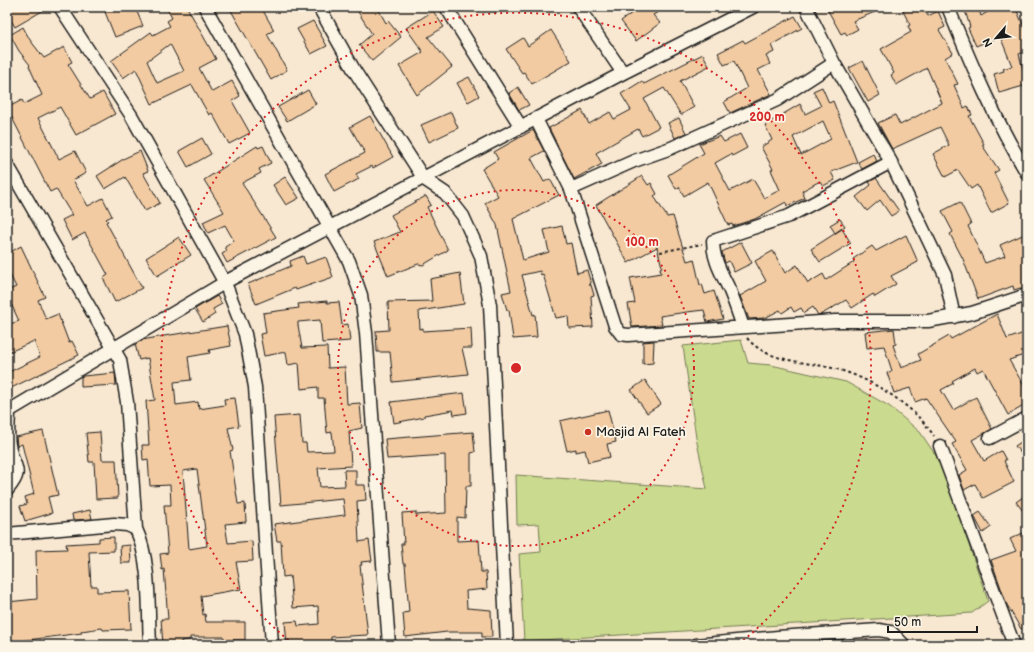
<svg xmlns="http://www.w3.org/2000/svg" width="1034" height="652" font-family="'Balsamiq Sans',sans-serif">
<rect width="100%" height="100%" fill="#f9e8d1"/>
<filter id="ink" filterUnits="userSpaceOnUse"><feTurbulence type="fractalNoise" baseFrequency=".025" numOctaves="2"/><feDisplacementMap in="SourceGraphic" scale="8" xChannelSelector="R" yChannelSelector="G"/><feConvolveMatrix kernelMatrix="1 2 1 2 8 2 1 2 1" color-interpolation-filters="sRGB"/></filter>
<g filter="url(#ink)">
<!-- green -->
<path fill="#cada8e" stroke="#737b55" d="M741 340 748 363 771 365 846 382 889 406 920 432 941 463 988 601 972 613 524 641 519 554 541 552 539 524 517 525 516 475 707 489 696 438 683 346Z"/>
<!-- building -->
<path fill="#f2cba2" stroke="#1c1c1c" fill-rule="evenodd" d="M7 7H49L15 27 7 13Z
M103 7H135L143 26 115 37Z
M166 7H187L216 59 199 68 212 92 232 81 240 96 232 101 250 133 229 144 212 113 209 115 192 85 152 104 136 69 123 78 111 61 151 32 153 35 170 26 167 21 172 18ZM170 44 184 71 157 83 147 61Z
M229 7H261L274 30 267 34 287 70 271 80Z
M355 7H377L386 23 388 21 401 37 372 61 359 45 372 34Z
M640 7H667L653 15 660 23 636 41 621 21Z
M826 7H887L853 21 858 29 847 35 845 32 841 34Z
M901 7H923L928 16 938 11 945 27 939 30 953 53 945 58 958 84 954 85 964 108 968 106 972 115 969 116 984 144 982 145 999 170 994 173 1009 203 991 213 977 185 971 189 958 170 945 177 933 154 949 145 940 127 892 149 878 123 895 115 900 125 942 103 927 68 896 85 891 75 894 73 881 49 911 32 908 26 910 25Z
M964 7H978L981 16 996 7 999 11 1006 7H1015L1027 33V51L1019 54 1027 85 999 93 994 74 1004 71 1003 69 1012 66 1000 36 976 46 968 28 970 27Z
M433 11 444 27 428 37 452 67 417 95 399 66 423 52 406 28Z
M795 16 802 28 771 45 774 52 766 56 770 64 758 70 771 94 730 113 724 102 747 88 734 61 724 65 718 53 743 40 745 43Z
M313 21 327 46 311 54 297 29Z
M23 27 30 40 44 58 64 47 72 62 68 64 90 99 103 92 115 114 76 135 60 107 38 118 59 159 75 151 86 173 73 180 88 206 103 198 112 216 106 219 108 221 106 222 142 288 115 302 103 278 108 275 85 233 72 240 62 220 72 215 56 189 50 192 7 108 22 100 24 104 42 95 29 66 30 65 19 51 10 35Z
M551 30 571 61 532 84 524 72 522 73 506 49 523 38 528 46Z
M703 54 709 66 680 81 694 107 681 115 664 88 644 99 659 127 642 136 638 129 596 153 602 164 574 179 549 128 582 110 589 124 610 112 614 119 631 110 621 94 642 81 644 84Z
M863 61 880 95 868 102 849 68Z
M469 77 479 96 468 102 457 83Z
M518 87 529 105 519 110 509 93Z
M822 87 829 103 833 101 857 162 831 172 835 180 823 186 820 181 802 191 805 198 787 206 786 202 755 219 733 226 732 224 728 225 708 182 684 196 679 187 676 189 668 175 704 153 699 144 720 136 724 142 740 134 747 148 732 156 731 154 715 163 730 191 753 179 764 198 780 190 771 170 773 169 761 147 772 140 765 125 800 104 805 114 821 106 813 91ZM823 121 831 139 801 155 793 137Z
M308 90 316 104 287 121 278 107Z
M451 112 458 128 429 142 421 125Z
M370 116 393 157 373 168 372 166 356 174 359 179 334 192 325 174 365 153 350 127Z
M679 118 686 133 675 138 668 123Z
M533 130 544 151 531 158 544 182 550 179 559 195 513 219 523 260 549 252 544 230 562 226 566 244 571 243 577 273 587 270 591 284 589 285H591L594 295 591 296 593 327 569 328 568 316 556 318 543 274 541 275 540 271 522 275 533 315 535 314 537 337 513 339 509 310H507L502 293 511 291 497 225 485 203 498 196 482 169 498 159 494 152Z
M202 138 211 154 188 167 179 151Z
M257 146 258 148 263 146 271 163 259 169 261 173 242 183 276 237 227 263 222 254 227 251 225 247 234 241 225 225 208 233 203 222 224 212 204 180Z
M140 151 148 171 143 173 160 203 145 211 125 177 105 189 97 176 125 158Z
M873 154 877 161 862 169 858 162Z
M642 176 648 185 651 183 657 194 654 196 667 217 673 216 687 261 694 259 700 285 702 284 705 294 714 291 723 319 707 322 704 310 687 312 660 316 662 325 632 327 628 304 635 303 630 278 661 273 660 268 662 267 657 247 628 263 596 205Z
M285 177 299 198 286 205 273 185Z
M876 178 899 211 891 216 880 200 867 211 856 197 871 185 869 182Z
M426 196 431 205 427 207 448 250 423 265 418 264 388 276 374 242 400 232 391 215Z
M960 202 971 224 968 226 985 263 1005 256 1000 245 1027 233V286L1014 290 1013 286 978 299 963 259 950 234 953 232 942 211Z
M840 219 845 226 835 233 830 225Z
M842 229 851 243 820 262 811 249Z
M906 235 918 262 891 276 896 284 875 297 873 294 852 308 846 300 822 314 818 315 813 307 804 313 801 308 794 312 791 307 782 313 780 310 765 318 749 319 747 314 740 296 766 281 755 261 773 251 785 273 797 265 808 283 823 274 826 280 854 262 853 259 872 246 876 251Z
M179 237 191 255 157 276 146 258Z
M741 242 752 263 734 272 729 261 725 263 722 252Z
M21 246 45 297 38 300 46 319 58 314 69 343 72 341 79 355 7 390V373L40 357 34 341 7 353V325L19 321 7 295V291L16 287 7 269V254Z
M303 256 306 264 326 257 333 277 296 290 295 288 256 304 248 284 291 266 290 261Z
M460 273 464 304 419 311 420 329 423 328V331L471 328 472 348H462L468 374 393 382 390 352H377L376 331 389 330 388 302 432 301 430 279Z
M217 296 222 304 213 309 215 314 203 322 195 309Z
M327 301V303L339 302 342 325 348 324 350 341 322 343 320 320 298 322V325L302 348 327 347 328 368 345 367 347 404 360 403 362 428 349 431 351 466 318 468 320 487 345 486 344 470H356V485H365L366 500 357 501 359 542 369 540 372 561 361 562 362 565H360L368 635 331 637V642L287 645 285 622 297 621 298 626 319 624 318 606 293 608 290 576 283 577 281 541H277L274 524 345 515 343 499 281 505 274 417 300 415 302 443H306L307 452 334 451 332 432 327 433 324 398H318V387L301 389 299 363 288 365 286 352 264 356 260 334 266 333 263 313 299 308 298 304Z
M997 314 1007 339 1027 332V354L1009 360 1027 391V404L1008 415 983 369 977 372 975 368 952 381 954 383 941 390 953 410 976 397 992 429 972 440 984 461 1001 451 1006 460 1004 461 1014 482 983 498 975 484 964 490 959 475 967 470 952 444 956 442 926 398 915 402 910 388 894 393 887 373 892 371 884 346 867 348 865 332 894 329 896 344 893 345 901 368 921 360 918 354 949 336 951 339Z
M227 326 231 346 209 350 210 353 188 357 191 380 174 382 176 405 198 402 199 409 225 405 224 399 235 398 239 426 228 428 233 450 230 451 238 504 245 503 246 522 225 524 228 543 252 541 253 561 236 562 241 589 201 596 203 615 205 614 206 622H245V640H224V637H190V640L181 641V643L163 645 161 619H168L164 569 162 570 160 554 168 553 164 505H171L170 485 150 486 148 459 143 460 142 445H149L146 401 155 400 148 358 139 360 135 344 142 340 164 336ZM197 469 207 546 189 549 183 471Z
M654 341 653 363 643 364V342Z
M115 373 116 385 81 387V377L83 376Z
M645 380 661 404 647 413 631 390Z
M464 393 467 413 454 415 453 410 424 415V417L394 423 391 402Z
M608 410 616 442 607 444 610 457 588 462 585 450 576 452V449L567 451 560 421Z
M43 431 58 495 48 497 52 513 25 521 20 506 27 504 25 497 34 494 22 444 17 446 16 437Z
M100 432 102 460H116L118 498 96 499 94 462H89L86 433Z
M473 432 475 452 471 453V486H466L465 518 457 517V541L479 540 481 572H486L487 589 466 591 467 608 491 610 492 637H482V632H447L405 637 403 613 409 612 405 564H403L401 544H404L402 513 416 512V515L446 513 445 455 387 459 385 439Z
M1027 438V461L1015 446Z
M1027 494V516L1016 502Z
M90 510 92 519 73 520 72 514Z
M980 512 991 527 983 533 974 516Z
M1023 533 1027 541V626L1021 629 1007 605 991 560 1016 551 1010 539Z
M114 537V551L89 552 91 586H97V592L129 591 131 629 103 630 102 628 81 631 82 633 20 641V645H7V602L37 599 36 550 67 549 66 544 99 542V538Z
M130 545 131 563H121L120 546Z"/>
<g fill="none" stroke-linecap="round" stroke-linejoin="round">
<!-- minor casing -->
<g stroke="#1c1c1c" stroke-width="15">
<path id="minor" d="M60 7 131 115 225 283 245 334 255 387 272 645
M205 7 349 261 361 295 366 333 389 645
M319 7 354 70 424 179 445 193 463 216 481 256 490 305 507 645
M446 7 521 127
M578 7 623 73
M806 7 834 63 891 162 945 275 954 317
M948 7C971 64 995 120 1027 173
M536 119 571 189 615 326 621 334 628 335 835 321H928L972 313 1027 295
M7 164 120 360 127 402 136 529
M571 189 634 161 671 148 777 100 834 63
M743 327C739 315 735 303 730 291 722 274 713 260 713 241L789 216 891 162
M7 412 229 280 623 73 753 7
M990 438 1027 418
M940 446 1014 645
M7 490C26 468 12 468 9 445 7 435 9 422 9 411
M7 534 114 524 127 525 136 529C151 561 148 610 150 645
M778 637 879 630 891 632 904 645
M696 645 778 637 779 645"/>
</g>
<!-- path -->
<path stroke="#1c1c1c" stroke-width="2" stroke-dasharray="3 3" stroke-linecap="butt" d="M660 252 702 244
M747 338C767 362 803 361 832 368 868 376 914 405 934 436"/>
<!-- minor -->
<use href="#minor" stroke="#fcf5e5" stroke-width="12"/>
</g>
</g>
<!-- distance rings -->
<g fill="none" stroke="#d62828" stroke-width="2" stroke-dasharray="2 4">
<circle cx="516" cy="368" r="178"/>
<path d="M293 644A355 355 0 1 1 739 644"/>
</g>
<!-- markers -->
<circle fill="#c8321e" stroke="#fcf5e5" stroke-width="1.5" cx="588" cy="432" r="4"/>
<g text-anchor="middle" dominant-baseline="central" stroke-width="3.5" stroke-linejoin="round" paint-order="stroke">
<!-- poi labels -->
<g font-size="13" fill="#1c1c1c" stroke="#fcf5e5" text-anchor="start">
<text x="596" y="432">Masjid Al Fateh</text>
</g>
</g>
<circle cx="516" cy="368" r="6" fill="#d62828" stroke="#fcf5e5" stroke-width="2"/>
<g font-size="12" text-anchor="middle" font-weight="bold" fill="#d62828" stroke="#fcf5e5" stroke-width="3.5" stroke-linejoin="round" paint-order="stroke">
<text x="767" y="121">200 m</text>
<text x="642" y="246">100 m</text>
</g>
<!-- margin -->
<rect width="1034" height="652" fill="none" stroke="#fcf5e5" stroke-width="24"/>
<rect x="12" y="12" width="1010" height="628" fill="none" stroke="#1c1c1c" stroke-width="1.5" filter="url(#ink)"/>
<!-- north arrow -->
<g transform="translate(996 38) rotate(242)" stroke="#fcf5e5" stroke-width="3" paint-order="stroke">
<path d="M0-3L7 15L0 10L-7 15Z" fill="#1c1c1c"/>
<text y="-6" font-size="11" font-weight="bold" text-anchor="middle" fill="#1c1c1c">N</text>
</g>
<!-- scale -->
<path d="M888 626v6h89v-6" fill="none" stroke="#1c1c1c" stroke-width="2"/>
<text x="894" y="626" font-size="12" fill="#1c1c1c" stroke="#fcf5e5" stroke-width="3" paint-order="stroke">50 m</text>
</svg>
